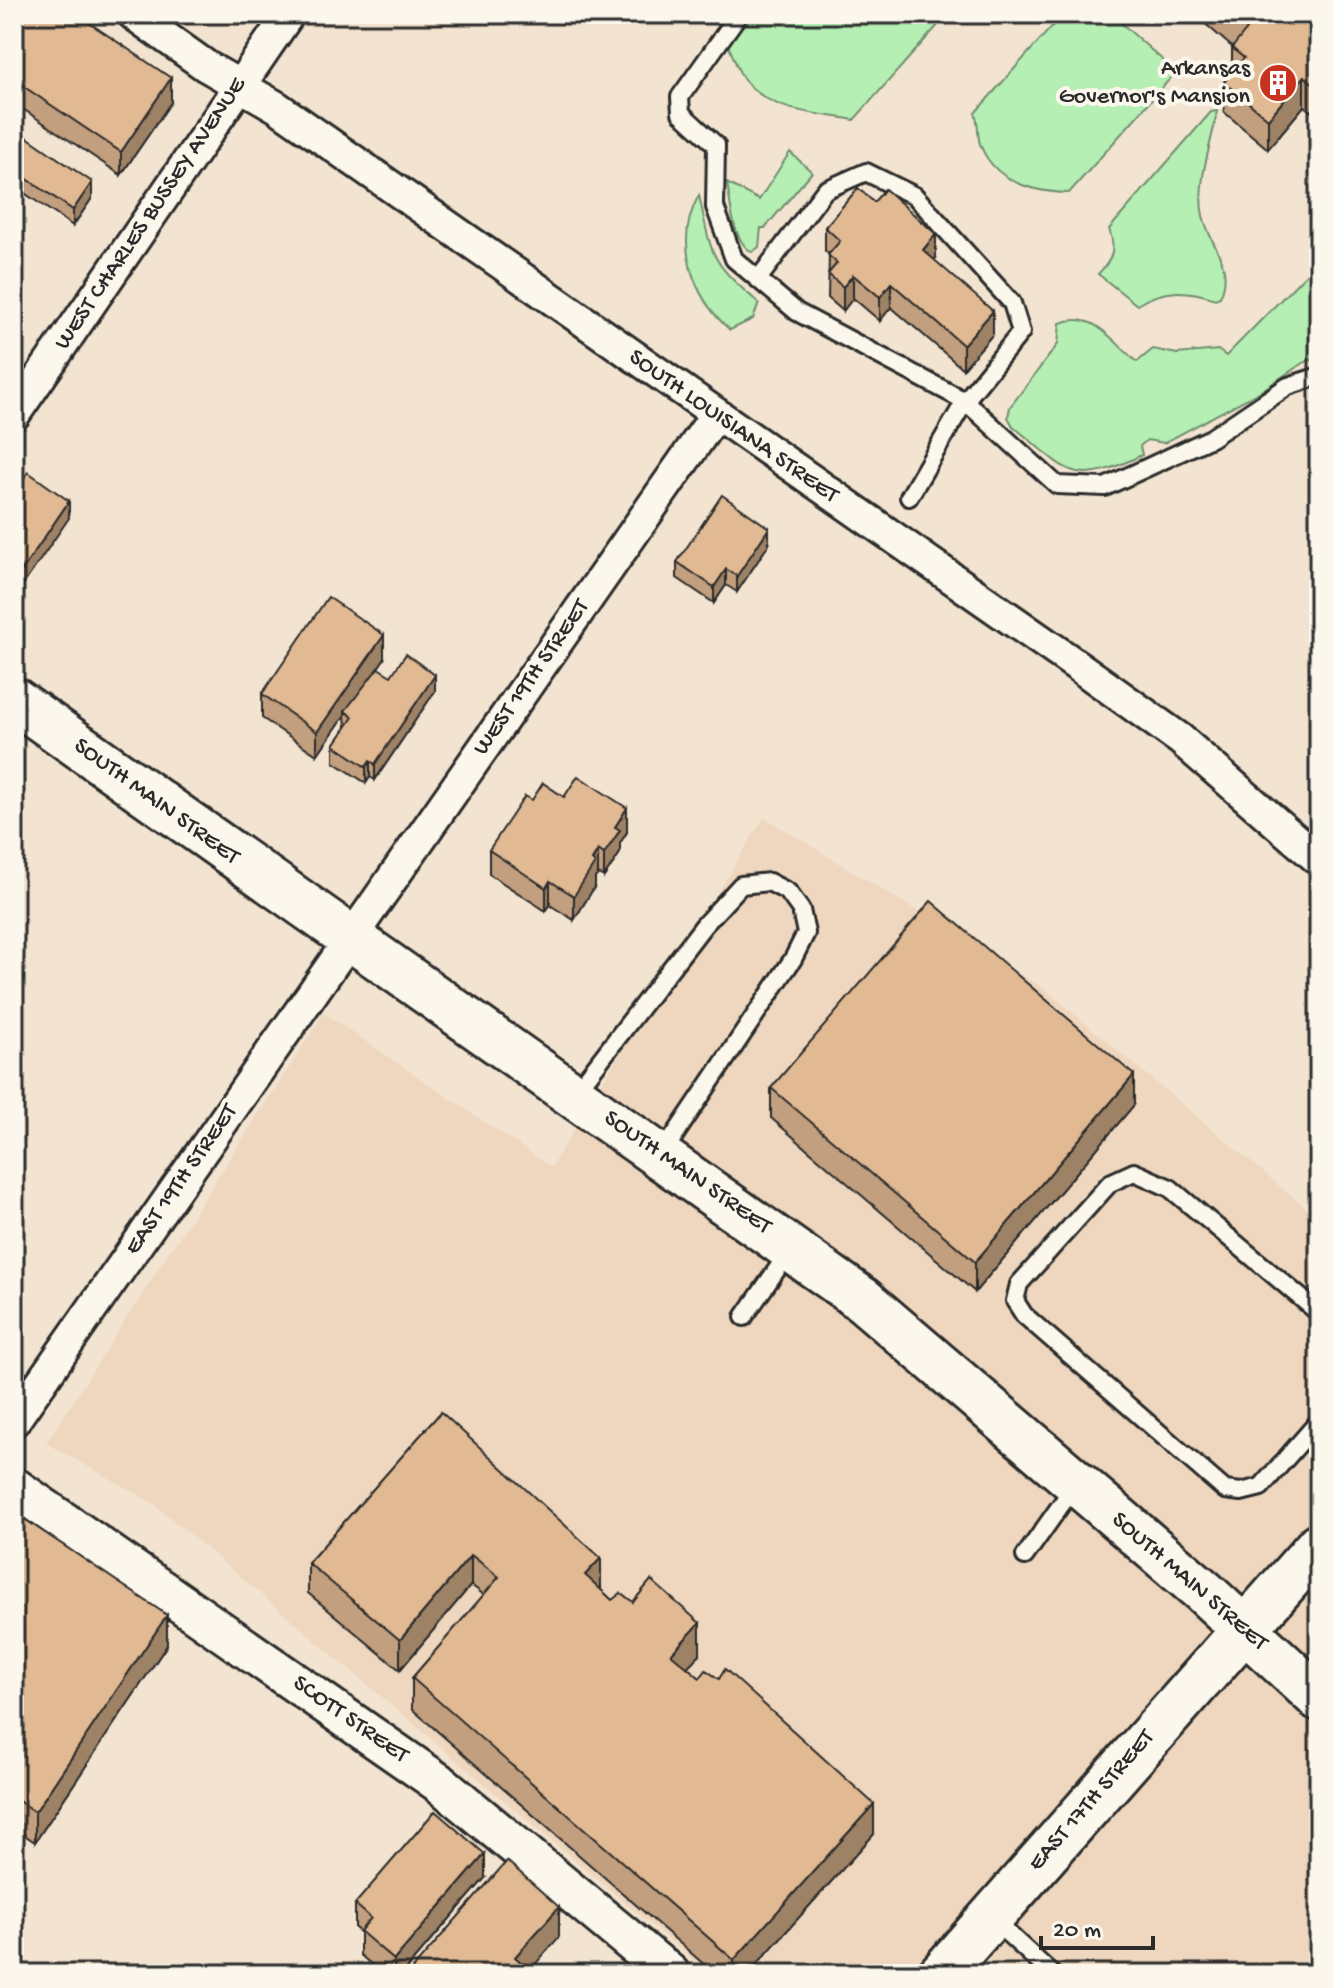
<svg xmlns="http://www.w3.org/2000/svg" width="1333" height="1988" font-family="'Gochi Hand',sans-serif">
<rect width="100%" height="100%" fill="#f3e4d1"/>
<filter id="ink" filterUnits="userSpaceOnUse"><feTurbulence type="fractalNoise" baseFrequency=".0125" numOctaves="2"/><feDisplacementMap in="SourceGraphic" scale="16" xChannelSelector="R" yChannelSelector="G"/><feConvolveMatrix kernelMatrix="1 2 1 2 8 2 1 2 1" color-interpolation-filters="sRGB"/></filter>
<g filter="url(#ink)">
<!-- built -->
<path fill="#eed7be" d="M764 817 1046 990 1319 1219V1974H713L692 1960 153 1503 46 1443 324 1013 551 1167Z"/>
<!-- green -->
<path fill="#b5efb3" stroke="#708d6f" stroke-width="2" d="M748 14H946L947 15 854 120C815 112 774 114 745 81 737 72 734 54 726 42Z
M1063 14H1111L1176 72 1069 193C1033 192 994 182 980 144 977 134 979 123 975 113Z
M1217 111C1212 144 1198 176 1202 210 1206 243 1236 263 1220 297L1215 299C1187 289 1162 289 1137 305L1098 274C1113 259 1116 249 1109 229L1211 112Z
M790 152 812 172 765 228H761L759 247 752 252C732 241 731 204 727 183L759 200Z
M699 195C712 257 710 262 759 303L753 319 730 330C692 296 673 242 699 195Z
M1312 268 1319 275V357L1303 363 1261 391 1164 443 1147 440 1140 446 1142 455C1071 489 1069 472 1013 426L1008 417 1010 407 1058 344 1060 323C1094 310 1111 340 1137 362L1153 349 1177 354 1218 350 1226 356Z"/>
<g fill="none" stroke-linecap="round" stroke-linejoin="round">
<!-- service casing -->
<g stroke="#2b2b2b" stroke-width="22">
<path id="service" d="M739 14 680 97 681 113 716 145 715 207 734 259 797 312 965 401 1057 485 1105 487 1211 438 1288 386 1319 376
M759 278 825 190 866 172 915 196 1012 303 1021 332 965 401 909 497
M575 1093 704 925 741 885 769 882 788 892 801 910 806 933 793 959 662 1154
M1319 1313 1170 1188 1134 1172 1110 1183 1019 1284 1015 1301 1024 1315 1225 1490 1241 1492 1261 1487 1319 1421
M744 1317 789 1252
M1025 1556 1075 1485
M991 1918 1052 1974"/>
</g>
<!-- minor casing -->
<g stroke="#2b2b2b" stroke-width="36">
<path id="minor" d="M133 14 206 66 277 107 1085 671 1180 739 1319 860
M14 415 289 14
M14 1421 715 416"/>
</g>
<!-- tertiary casing -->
<g stroke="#2b2b2b" stroke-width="44">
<path id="tertiary" d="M14 1487 442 1785 670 1974"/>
</g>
<!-- secondary casing -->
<g stroke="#2b2b2b" stroke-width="50">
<path id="secondary" d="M14 700 863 1300 1203 1591 1319 1698
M941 1974 1319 1545"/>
</g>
<!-- service -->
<use href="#service" stroke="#fbf7ec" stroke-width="16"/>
<!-- minor -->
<use href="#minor" stroke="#fbf7ec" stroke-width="30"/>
<!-- tertiary -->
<use href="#tertiary" stroke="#fbf7ec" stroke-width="38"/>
<!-- secondary -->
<use href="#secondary" stroke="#fbf7ec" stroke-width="44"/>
</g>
<!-- wall -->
<path fill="#c29f7e" stroke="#2b2b2b" stroke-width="2" d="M14 14 171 102 121 175 14 103Z
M1194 14H1319V118L1304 106 1268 149 1224 112V82L1232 73V47Z
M14 128 92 198 73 226 14 186Z
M825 227 936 258 934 260 993 334 963 369 891 307 880 321 853 298 843 311 828 298 829 254 825 251Z
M769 544 737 592 726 585 714 603 677 578V562Z
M384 659 371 678 391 676 435 691 375 780 370 777 366 783 334 762V745L346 728 345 715 317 755 262 718V694Z
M564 797 627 832 620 843V853L604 877 598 874 595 878V886L574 920 550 905 546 911 489 874V850L532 800Z
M771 1088 1134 1105 975 1292 771 1118Z
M441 1412 601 1588 600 1589 612 1600 700 1654 687 1667 874 1834 748 1974H715L412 1709V1678L484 1595 471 1585 400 1670 308 1593V1563Z
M14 1512 167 1645 35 1842 14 1828Z
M485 1878 402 1974H383L360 1955V1932L355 1928V1904Z"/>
<!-- shaded-wall -->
<path fill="#9e8266" stroke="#2b2b2b" stroke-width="2" d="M1304 76V106L1268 149V119Z
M171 78V102L121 175V152Z
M92 182V198L73 226V210Z
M936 234V258L923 273V250Z
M853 275V298L843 311V287Z
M891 283V307L880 321V297Z
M22 286V316L14 327V297Z
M993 311V334L963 369V345Z
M69 501V518L14 598V582Z
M769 528V544L737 592V576Z
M726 569V585L714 603V587Z
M384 635V659L347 713 345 711V715L317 755V732Z
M435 675V691L375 780V764Z
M370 761V777L366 783V767Z
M627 808V832L620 843V853L604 877V854L615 827Z
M598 850V874L595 878V886L574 920V896Z
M550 881V905L546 911V888Z
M1134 1075V1105L975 1292V1262Z
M471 1555V1585L400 1670V1640Z
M601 1558V1588L585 1605V1575Z
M167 1615V1645L35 1842V1812Z
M700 1623V1654L671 1684V1654Z
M874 1804V1834L748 1974H734V1960Z
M485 1854V1878L402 1974H394V1960Z
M559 1907V1937L527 1974 515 1957Z"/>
<!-- building -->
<path fill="#e1b992" stroke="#2b2b2b" stroke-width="2" d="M14 14H76L171 78 121 152 14 80Z
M1229 14H1319V88L1304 76 1268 119 1224 82 1244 58 1232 48 1247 29Z
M14 128 92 182 73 210 14 170Z
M858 188 874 202 885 189 936 234 923 250 993 311 963 345 891 283 880 297 853 275 843 287 828 274 837 263 828 255 840 241 825 227Z
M14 281 22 286 14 297Z
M28 472 69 501 14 582V493Z
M722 495 769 528 737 576 726 569 714 587 677 562Z
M328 597 384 635 317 732 262 694Z
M406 654 435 675 375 764 370 761 366 767 334 745 353 717 345 711 378 668 391 676Z
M578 776 627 808 615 827 620 830 604 854 598 850 592 860 595 863 574 896 550 881 546 888 489 850 525 796 532 800 543 783 564 797Z
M931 901 1134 1075 975 1262 771 1088Z
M441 1412 601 1558 585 1575 612 1600 621 1593 633 1602 651 1580 700 1623 671 1654 700 1678 706 1670 719 1679 725 1669 874 1804 734 1960 412 1678 499 1577 471 1555 400 1640 308 1563Z
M14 1512 167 1615 35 1812 14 1798Z
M435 1811 485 1854 394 1960 360 1931 371 1918 355 1904Z
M507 1861 559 1907 515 1957 534 1974H408Z"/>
</g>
<!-- icons -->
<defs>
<g id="building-disc" transform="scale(2)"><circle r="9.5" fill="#c8321e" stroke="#fbf7ec"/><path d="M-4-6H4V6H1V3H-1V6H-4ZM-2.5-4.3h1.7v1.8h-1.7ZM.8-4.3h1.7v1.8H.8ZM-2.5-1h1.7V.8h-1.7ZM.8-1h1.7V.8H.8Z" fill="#fff"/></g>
</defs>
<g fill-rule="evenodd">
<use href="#building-disc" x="1278" y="83"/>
</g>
<g text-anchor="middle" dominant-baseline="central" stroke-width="8" stroke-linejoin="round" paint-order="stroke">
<!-- poi labels -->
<g font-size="24" fill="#2b2b2b" stroke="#fbf7ec" text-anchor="end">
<text x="1250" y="69">Arkansas<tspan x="1250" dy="28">Governor's Mansion</tspan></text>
</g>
<!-- street labels -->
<g font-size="24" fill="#2b2b2b" stroke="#fbf7ec">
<text transform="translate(151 214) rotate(-56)">WEST CHARLES BUSSEY AVENUE</text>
<text transform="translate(733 427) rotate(35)">SOUTH LOUISIANA STREET</text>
<text transform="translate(532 678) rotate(-55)">WEST 19TH STREET</text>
<text transform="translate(156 802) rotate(36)">SOUTH MAIN STREET</text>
<text transform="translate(687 1173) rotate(35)">SOUTH MAIN STREET</text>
<text transform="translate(182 1180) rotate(-55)">EAST 19TH STREET</text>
<text transform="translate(1189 1582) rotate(41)">SOUTH MAIN STREET</text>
<text transform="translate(350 1720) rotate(35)">SCOTT STREET</text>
<text transform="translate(1092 1801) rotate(-49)">EAST 17TH STREET</text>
</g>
</g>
<!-- margin -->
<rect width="1333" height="1988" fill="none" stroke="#fbf7ec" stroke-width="48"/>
<rect x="24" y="24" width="1285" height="1940" fill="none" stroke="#2b2b2b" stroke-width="3" filter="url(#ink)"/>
<!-- scale -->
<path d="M1041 1936v12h112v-12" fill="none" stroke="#2b2b2b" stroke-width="4"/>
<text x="1053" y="1936" font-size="24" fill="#2b2b2b" stroke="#fbf7ec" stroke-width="6" paint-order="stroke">20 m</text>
</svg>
